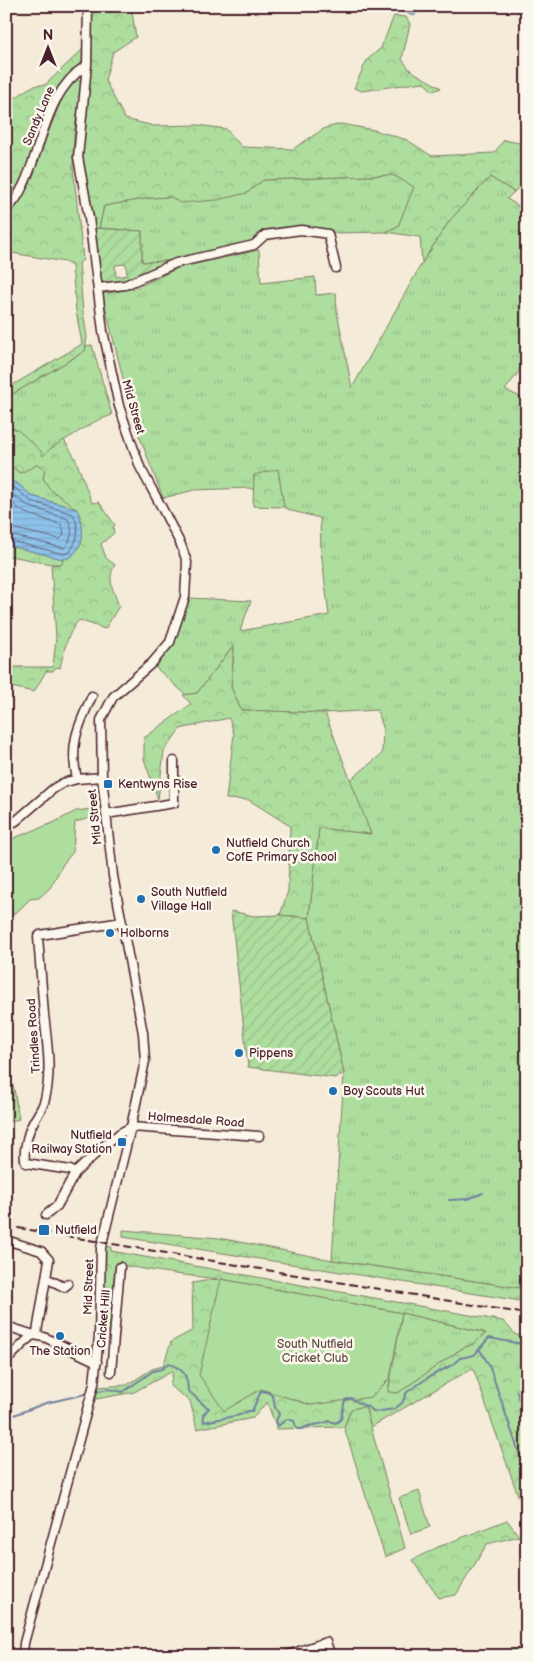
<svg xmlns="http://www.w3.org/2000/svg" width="533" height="1662" font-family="'Balsamiq Sans',sans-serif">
<defs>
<pattern id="grass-tufts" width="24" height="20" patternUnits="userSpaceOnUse" patternTransform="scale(1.25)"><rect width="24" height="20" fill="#aede9e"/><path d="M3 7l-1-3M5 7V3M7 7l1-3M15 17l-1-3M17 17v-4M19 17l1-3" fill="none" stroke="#97be88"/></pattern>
<pattern id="forest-crowns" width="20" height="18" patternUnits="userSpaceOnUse" patternTransform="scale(1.25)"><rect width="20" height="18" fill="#aede9e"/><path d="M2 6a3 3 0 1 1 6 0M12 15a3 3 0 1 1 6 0" fill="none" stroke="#97be88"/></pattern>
<pattern id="garden-furrows" width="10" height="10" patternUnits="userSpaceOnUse" patternTransform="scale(1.25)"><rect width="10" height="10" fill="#aede9e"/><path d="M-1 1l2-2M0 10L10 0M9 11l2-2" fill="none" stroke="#97be88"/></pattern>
<pattern id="water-rules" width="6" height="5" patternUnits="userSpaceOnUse" patternTransform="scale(1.25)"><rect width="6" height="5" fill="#8dc3eb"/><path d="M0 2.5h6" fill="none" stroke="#7ba7ca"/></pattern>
</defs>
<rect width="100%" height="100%" fill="#f4ebd9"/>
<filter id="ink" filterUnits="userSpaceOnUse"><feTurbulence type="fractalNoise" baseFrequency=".02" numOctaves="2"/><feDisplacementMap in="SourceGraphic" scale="10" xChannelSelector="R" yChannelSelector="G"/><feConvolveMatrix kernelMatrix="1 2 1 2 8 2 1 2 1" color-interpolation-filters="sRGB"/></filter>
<g filter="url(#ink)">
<!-- grass -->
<path fill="url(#grass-tufts)" stroke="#7c7e64" d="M6 6H11L6 51Z
M393 175 415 187 398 226 386 232 332 233 305 225 263 230 251 241 168 261 142 262V231L99 228 104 206 149 198 247 193 263 180Z
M490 177 514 192 507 199 527 211V361L505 390 527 400V641L520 645 527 642V1289L332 1260 344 1073 309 918 319 828 370 834 349 781 382 754 383 727 377 710 325 713 241 710 231 687 234 648 197 693 186 695 154 666 172 644 189 598 251 601 240 631 329 615 321 551 320 518 292 511 284 507 254 475V490L249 488 194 490 163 498 134 422 102 294 136 288 178 268 259 250 261 283 315 277 316 295 336 293 337 312 352 388 422 263 450 220Z
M92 345 112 415 96 421 50 449 43 456 8 426 6 427V398L85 351 86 346Z
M6 462 20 473 37 464 45 469 43 478 51 490 65 498 77 509 32 496 17 483 6 480Z
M6 545 63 559 62 564C43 565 25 557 6 556Z
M6 1058 8 1071 14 1089 19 1119 6 1122Z
M402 1313 486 1333 473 1344 461 1349 398 1393H388Z
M365 1406 405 1548 385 1557 344 1427 351 1409Z"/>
<!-- forest -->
<path fill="url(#forest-crowns)" stroke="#7c7e64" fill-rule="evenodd" d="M91 6H131L136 37 113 52 105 80 125 119 154 126 198 125 226 129 242 147 293 149 325 128 341 124 374 130 407 140 432 156 494 153 504 140 524 144 527 140V180L514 192 490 177 450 220 422 263 420 237 386 232 398 226 414 187 393 175 263 180 247 193 217 200 180 203 171 197 149 198 104 206 99 228H93L80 153Z
M394 16 406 17 410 24 402 59 410 70 441 88 433 91 423 82 362 91 354 88 367 60 381 48Z
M84 48 83 62 70 74 56 92 36 139 25 174 6 205V102H8C24 95 26 84 45 85Z
M77 78 82 84 74 134 73 167 82 250 83 260 79 263 83 312 87 337 85 351 6 398V389L82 344 76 311 72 266 65 262 6 252V213L19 202 33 171 64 93Z
M8 426 19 431 41 451 43 456 50 449 64 440 75 458 92 503 99 502 115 525 113 527 114 533 101 544 106 558 115 565C106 578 114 592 119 606L105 629 79 620C67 633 64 651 60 668L56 667 53 671H46L34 692 11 687 6 702V667H53L56 637 51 565 62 564 63 559C73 558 75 553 80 545 83 540 82 536 82 530 82 506 68 503 52 491 48 488 46 482 43 478L45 469 37 464 35 466 20 473 6 462V448L12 442 6 434V427Z
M278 469 284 507 253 506 254 475Z
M234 645 231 687 241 710 325 713 371 834 319 828 309 918 280 915 288 891 290 826 249 800 226 799 234 734 229 718 180 729 164 751 158 799 144 759V738L191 704 183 695 197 693Z
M123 1230 219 1238 332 1260 527 1289V1302L123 1237Z
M104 1246 111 1247V1251L503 1321 516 1335 527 1336V1521L473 1368 371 1427 365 1406 351 1409 344 1427 277 1429 267 1402 253 1418 197 1429 190 1401 170 1386 173 1371 134 1392 96 1399 98 1387 127 1385 152 1369 163 1366 171 1342 193 1330 192 1283 218 1279 175 1274 120 1265 115 1267 110 1333 103 1332ZM221 1279 402 1313 486 1333 473 1344 461 1349 398 1393 388 1392 390 1378 340 1398 311 1405 261 1389Z
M507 1520 519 1536 487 1544 456 1595 439 1598 412 1560 438 1547Z
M527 1647V1656H487Z"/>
<!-- park -->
<path fill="#aede9e" stroke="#7c7e64" d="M99 808V816L75 822 73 852 63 864 50 888 39 898 30 899 18 911 6 919V841L53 823 76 811Z
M6 937C14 945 13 956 9 966L6 967Z
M221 1279 402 1313 390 1378 371 1397 311 1405 261 1389 224 1411 199 1375Z
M419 1491 430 1527 411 1534 399 1498Z"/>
<!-- garden -->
<path fill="url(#garden-furrows)" stroke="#7c7e64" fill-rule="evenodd" d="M93 228 142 231V262L168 261 169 264 130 281 102 283ZM126 264 127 275 116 277 115 265Z
M231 911 254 916 280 915 309 918 344 1073 336 1078 248 1067Z"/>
<!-- water -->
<path fill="url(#water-rules)" stroke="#72819e" d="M405 6H423L414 16 408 14Z
M6 480 17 483 32 496 77 509C82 523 86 535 78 548 74 555 71 558 63 559L6 545Z"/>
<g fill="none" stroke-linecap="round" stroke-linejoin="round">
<!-- shore -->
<path stroke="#656178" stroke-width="1" d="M6 485 15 488 31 501 73 514C80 528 78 539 70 552L64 554 6 540
M6 491 12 494 28 506 68 519C74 529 72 540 64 548L6 534
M6 499 25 513 62 525 64 535 60 539 6 527"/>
<!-- stream -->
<path stroke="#72819e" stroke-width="2" d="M449 1200 468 1199 483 1193
M480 1350 489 1365 527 1476
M517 1391 519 1400
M95 1392 108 1389 123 1392 153 1371 162 1369 169 1363C185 1371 187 1374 188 1391 197 1397 201 1405 209 1408L203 1415 204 1422 240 1415 248 1411H252L261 1391 267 1392 273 1396 275 1407 279 1414 276 1421 278 1426 287 1419 294 1421 297 1429H302C310 1423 320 1426 329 1421L336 1423 341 1419 345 1400 351 1398C359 1404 368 1406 375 1412L394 1409 402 1403 407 1392 429 1377 452 1365 460 1358 474 1355 489 1338 522 1344 527 1343
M6 1418 46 1403 90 1393"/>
<!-- minor casing -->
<g stroke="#4a1f2b" stroke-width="11">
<path id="minor" d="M6 209C15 203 19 194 24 184 43 144 46 91 87 65
M98 288 125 285 176 263 254 245 265 235 301 230 328 234 336 268
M77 779C69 744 78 727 92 696
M106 814 174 803V761
M6 826 16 821 53 789 63 783 77 779 102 777
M75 1173 70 1170 26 1163C22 1155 28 1131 33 1123 37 1115 43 1108 45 1099 52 1071 47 1042 44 1014 42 989 40 963 38 937L40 935 122 922
M46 1215 57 1206 75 1173 105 1145 120 1133 131 1127 259 1136
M6 1240 41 1251 49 1260 37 1332 34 1335 6 1326
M46 1278 64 1287 68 1284
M6 1361 30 1337 34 1335 44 1337 97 1362
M111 1372 120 1267
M23 1656 24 1643 94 1384 99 1336 101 1248 131 1127 145 1061 143 1033 113 876 102 777 101 720 113 697 152 663 170 642 185 597 187 562 181 545 162 508 140 467 119 406 103 331 89 218 78 157 87 65 88 6
M285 1656 326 1642 331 1656"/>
</g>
<!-- minor -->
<use href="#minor" stroke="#fbf7ec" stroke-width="8"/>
<!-- rail -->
<path stroke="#4a1f2b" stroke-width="2" stroke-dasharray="8 4" stroke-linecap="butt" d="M6 1226 527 1314"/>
</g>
</g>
<!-- markers -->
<g fill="#1f6fb2" stroke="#fbf7ec" stroke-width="2">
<rect x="103" y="779" width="10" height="10" rx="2.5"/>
<circle cx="216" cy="850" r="5"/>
<circle cx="141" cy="899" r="5"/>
<circle cx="110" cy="933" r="5"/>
<circle cx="239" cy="1053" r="5"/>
<circle cx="333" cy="1091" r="5"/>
<rect x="117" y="1137" width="10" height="10" rx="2.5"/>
<rect x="38" y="1224" width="12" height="12" rx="2.5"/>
<circle cx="60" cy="1336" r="5"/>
</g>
<g text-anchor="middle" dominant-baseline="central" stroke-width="5" stroke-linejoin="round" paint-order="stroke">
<!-- street labels -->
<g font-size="12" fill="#4a1f2b" stroke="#fbf7ec">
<text transform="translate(39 116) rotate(-67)">Sandy Lane</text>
<text transform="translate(133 407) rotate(74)">Mid Street</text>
<text transform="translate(95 817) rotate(-96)">Mid Street</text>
<text transform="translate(34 1036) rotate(-94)">Trindles Road</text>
<text transform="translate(196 1120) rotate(4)">Holmesdale Road</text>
<text transform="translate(89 1287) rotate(-88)">Mid Street</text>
<text transform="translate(104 1319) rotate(-85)">Cricket Hill</text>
</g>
<!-- poi labels -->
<g font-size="12" fill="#4a1f2b" stroke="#fbf7ec" text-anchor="start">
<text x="118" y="784">Kentwyns Rise</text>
<text x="226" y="843">Nutfield Church<tspan x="226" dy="14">CofE Primary School</tspan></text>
<text x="151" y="892">South Nutfield<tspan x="151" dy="14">Village Hall</tspan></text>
<text x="120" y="933">Holborns</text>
<text x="249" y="1053">Pippens</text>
<text x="343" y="1091">Boy Scouts Hut</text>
<text x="112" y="1135" text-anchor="end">Nutfield<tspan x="112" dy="14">Railway Station</tspan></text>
<text x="55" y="1230">Nutfield</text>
<text x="60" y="1351" text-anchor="middle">The Station</text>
</g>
<!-- park labels -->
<g font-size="12" fill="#634f48" stroke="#fbf7ec">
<text x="315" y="1344">South Nutfield<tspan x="315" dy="14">Cricket Club</tspan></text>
</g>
</g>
<!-- margin -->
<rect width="533" height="1662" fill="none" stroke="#fbf7ec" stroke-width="25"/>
<rect x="12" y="12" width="508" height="1637" fill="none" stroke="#4a1f2b" stroke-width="2" filter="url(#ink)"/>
<!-- north arrow -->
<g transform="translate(48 48)" stroke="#fbf7ec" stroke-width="4" paint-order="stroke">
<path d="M0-4L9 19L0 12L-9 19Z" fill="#4a1f2b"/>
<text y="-8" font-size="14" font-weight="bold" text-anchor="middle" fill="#4a1f2b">N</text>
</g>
</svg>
